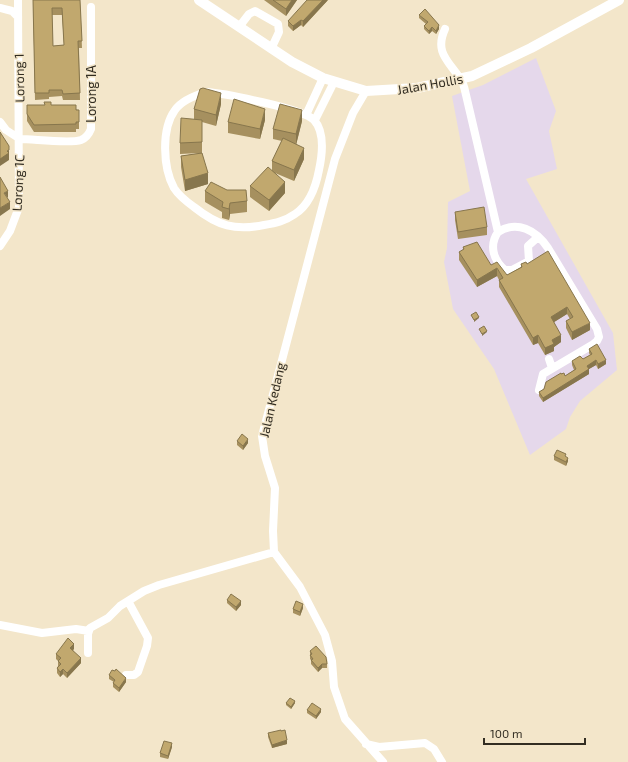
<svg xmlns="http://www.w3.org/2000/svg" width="628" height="762" font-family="'Exo 2',sans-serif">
<rect width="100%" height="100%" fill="#f3e6ca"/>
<!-- education -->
<path fill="#e5d8eb" d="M536 58 556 111 549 131 557 169 526 179 613 333 617 370 580 401 570 417 566 429 530 455 494 369 453 309 444 262 447 248 448 202 470 191 452 96 483 85Z"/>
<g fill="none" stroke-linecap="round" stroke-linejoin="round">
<!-- minor -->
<path stroke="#fff" stroke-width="8" d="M0 8 12 11 18 17
M239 27 249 14 255 11 278 24 279 32 272 47
M445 29C434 53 449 61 461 80 464 84 465 91 466 95L498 232
M366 91 353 113 335 159 262 436 265 456 275 488 273 531 274 552 300 587 325 635 332 661 334 687 345 719 383 762
M206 92C223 93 304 109 314 120 325 132 322 156 319 170 316 186 309 205 295 214 285 221 276 223 264 225 235 231 218 226 194 207 187 202 179 196 174 188 163 168 161 129 175 110 182 100 196 95 206 92Z
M306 115 323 78
M315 120 334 82
M0 122 6 130 20 139
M20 139C33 139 70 144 81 140 86 138 89 134 91 129V7
M538 237 528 246 529 261 512 270H505C493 260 489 245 498 232 517 220 536 230 548 248L597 329 599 337 597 341 592 345 543 374 539 390
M0 246 10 231 19 207 18 0
M549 359 552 368
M0 625 42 633 76 629 89 631
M88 653V634L90 628 108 618 120 606 144 591 159 585 274 552
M126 675H134L138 672 147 646 148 638 128 601
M366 744 379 747 425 743 434 749 442 762"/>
<!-- major -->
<path stroke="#fff" stroke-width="10" d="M199 0 292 62 323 78 366 91 417 88 472 76 531 48 619 0"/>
</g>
<!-- wall -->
<path fill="#a6905f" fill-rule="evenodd" d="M33 0H80L82 48H79L80 100H63L62 96 49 97V99L35 100ZM52 15H62L64 45 53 46Z
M264 0H297L286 16Z
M328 0 303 27 301 25 293 31 288 26V21Z
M419 15 439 29 436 34 432 31 429 34 424 29V26L426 24 419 18Z
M221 104 216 126 202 122V153L208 184 185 191 181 167V156L200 153 180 154V143L194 119V109Z
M27 105H51L79 110V129H76V132H34L27 121Z
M265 120 260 139 228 133V122Z
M302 121 296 145 304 159 294 181 275 173 285 193 269 211 250 197V186L272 170V161L282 141 273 139V129Z
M205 191 247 201V212L230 214 229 220 222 218V212L205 202Z
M455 212 487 227V235L458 239 455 220Z
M463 247 507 275 521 267V264H527L590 330 572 340 566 328V321L570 319 567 314 554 322 561 342 554 347V351L545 355 538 343 533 345 499 287V280L497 276 477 287 459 260V252L463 250Z
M589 349 606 364 598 369 596 365 589 369V374L543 402 539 396V392L544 389 561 374 565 376 574 370 572 365V361L583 359 590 355 589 353Z
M237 441 248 443 243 450 237 445Z
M554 456 566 457 568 461 566 466 554 460Z
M227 600 241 605 236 611 227 603Z
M303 608 300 616 293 613V609Z
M74 649 73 650 81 663 67 678 63 674 60 677 57 673V668L58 666V661L56 659V654Z
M310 651 327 664V668H322L318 672 311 664V660L310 659Z
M109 675 126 682 119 692 113 687V683L114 682 109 679Z
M286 703H295L291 709 286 705Z
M307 710 321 712 316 719 307 713Z
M268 733 287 744 272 748 268 737Z
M172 747 168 759 160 757V753Z"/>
<!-- shaded-wall -->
<path fill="#87764d" d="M292 0H297L286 16V9Z
M323 0H328L303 27V21Z
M301 20V25L293 31V26Z
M439 25V29L436 34V31Z
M432 27V31L429 34V31Z
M221 93V104L216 126V115Z
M265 109V120L260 139V129Z
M302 110V121L296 145V134Z
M304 148V159L294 181V170Z
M9 150V160L0 166V159L7 151Z
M208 173V184L185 191V180Z
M285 182V193L269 211V200Z
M8 191V198L4 193Z
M10 202V209L0 216V208Z
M230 203V214L229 220V209Z
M497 268V276L477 287V280Z
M567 307V314L551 324V317Z
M479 317V318L474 322V320Z
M590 323V330L572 340V332Z
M487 331V332L482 336V334Z
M538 335V343L533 345V338Z
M561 335V342L554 347V351L545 355V348L552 340Z
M596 360V365L589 369V374L543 402V398L587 366Z
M606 360V364L598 369V364Z
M248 439V443L243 450V446Z
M568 458V461L566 466V462Z
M241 601V605L236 611V607Z
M303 604V608L300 616V612Z
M74 644V649L70 653V648Z
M81 658V663L67 678V673Z
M322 664V668L318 672V668Z
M63 669V674L60 677V672Z
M126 678V682L119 692V688Z
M295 701V703L291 709V707Z
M321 709V712L316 719V716Z
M287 740V744L272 748V745Z
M172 743V747L168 759V756Z"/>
<!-- building -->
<path fill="#c1a86e" stroke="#87764d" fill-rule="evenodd" d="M33 0H80L82 41H78L80 93 63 94 62 90H49V93H35ZM52 8H62L64 45 53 46Z
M273 0H292L286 9Z
M307 0H323L303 21 301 20 293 26 288 21Z
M425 9 439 25 436 31 432 27 429 31 424 26 428 22 419 15Z
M203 88 221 93 216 115 194 109 200 89Z
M234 99 265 109 260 129 228 122Z
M44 102H51V105H76V110H79V122H76V124L34 125 27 114V105H45Z
M280 104 302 110 296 134 273 129Z
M181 118 202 120V142L180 143Z
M0 132 9 146V150L7 151 9 153 0 159Z
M283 138 304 148 294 170 272 161Z
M202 153 208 173 185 180 181 156Z
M268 167 285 182 269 200 250 186Z
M0 177 8 191 4 193 10 202 0 208Z
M211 182 227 190H246L247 201 230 203 229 209 222 207 223 202 205 191Z
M484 207 487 227 458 232 455 212Z
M477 242 491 265 497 262 507 275 522 267 521 264 526 262 527 264 548 251 590 323 572 332 566 321 573 317 567 307 551 317 561 335 552 340 554 344 545 348 538 335 533 338 499 280 503 278 497 268 477 280 459 252 464 249 463 247Z
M476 312 479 317 474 320 471 315Z
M484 326 487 331 482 334 479 329Z
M597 344 606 360 598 364 596 360 587 366 589 369 543 398 539 392 544 389 546 382 561 373V374L564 373 565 376 576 369 572 361 580 356 583 359 592 354 589 349Z
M242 434 248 439 243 446 237 441Z
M557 450 566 454 565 456 568 458 566 462 554 456Z
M231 594 241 601 236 607 227 600Z
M296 601 303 604 300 612 293 609Z
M68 638 74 644 70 648 81 658 67 673 63 669 60 672 57 668 61 664 58 661 61 658 56 654Z
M316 646 326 657 327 664H322L318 668 311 660 313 659 310 655 312 654 310 651Z
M116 669 126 678 119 688 113 683 115 680 109 675 112 670 115 671Z
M290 698 295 701 291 707 286 703Z
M312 703 321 709 316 716 307 710Z
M281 730V731L285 730 287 740 272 745 268 733Z
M164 741 172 743 168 756 160 753Z"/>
<g text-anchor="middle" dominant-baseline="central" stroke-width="3" stroke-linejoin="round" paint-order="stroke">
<!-- street labels -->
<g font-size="13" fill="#322d22" stroke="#f3e6ca">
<text transform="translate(19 78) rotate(-91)">Lorong 1</text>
<text transform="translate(430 84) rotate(-10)">Jalan Hollis</text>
<text transform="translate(91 94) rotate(-90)">Lorong 1A</text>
<text transform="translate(18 183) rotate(-87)">Lorong 1C</text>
<text transform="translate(272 400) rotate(-77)">Jalan Kedang</text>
</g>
</g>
<!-- scale -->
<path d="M484 738v6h101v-6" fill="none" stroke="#322d22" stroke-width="2"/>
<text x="490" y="738" font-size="12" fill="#322d22" stroke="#f3e6ca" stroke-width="3" paint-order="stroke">100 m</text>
</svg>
